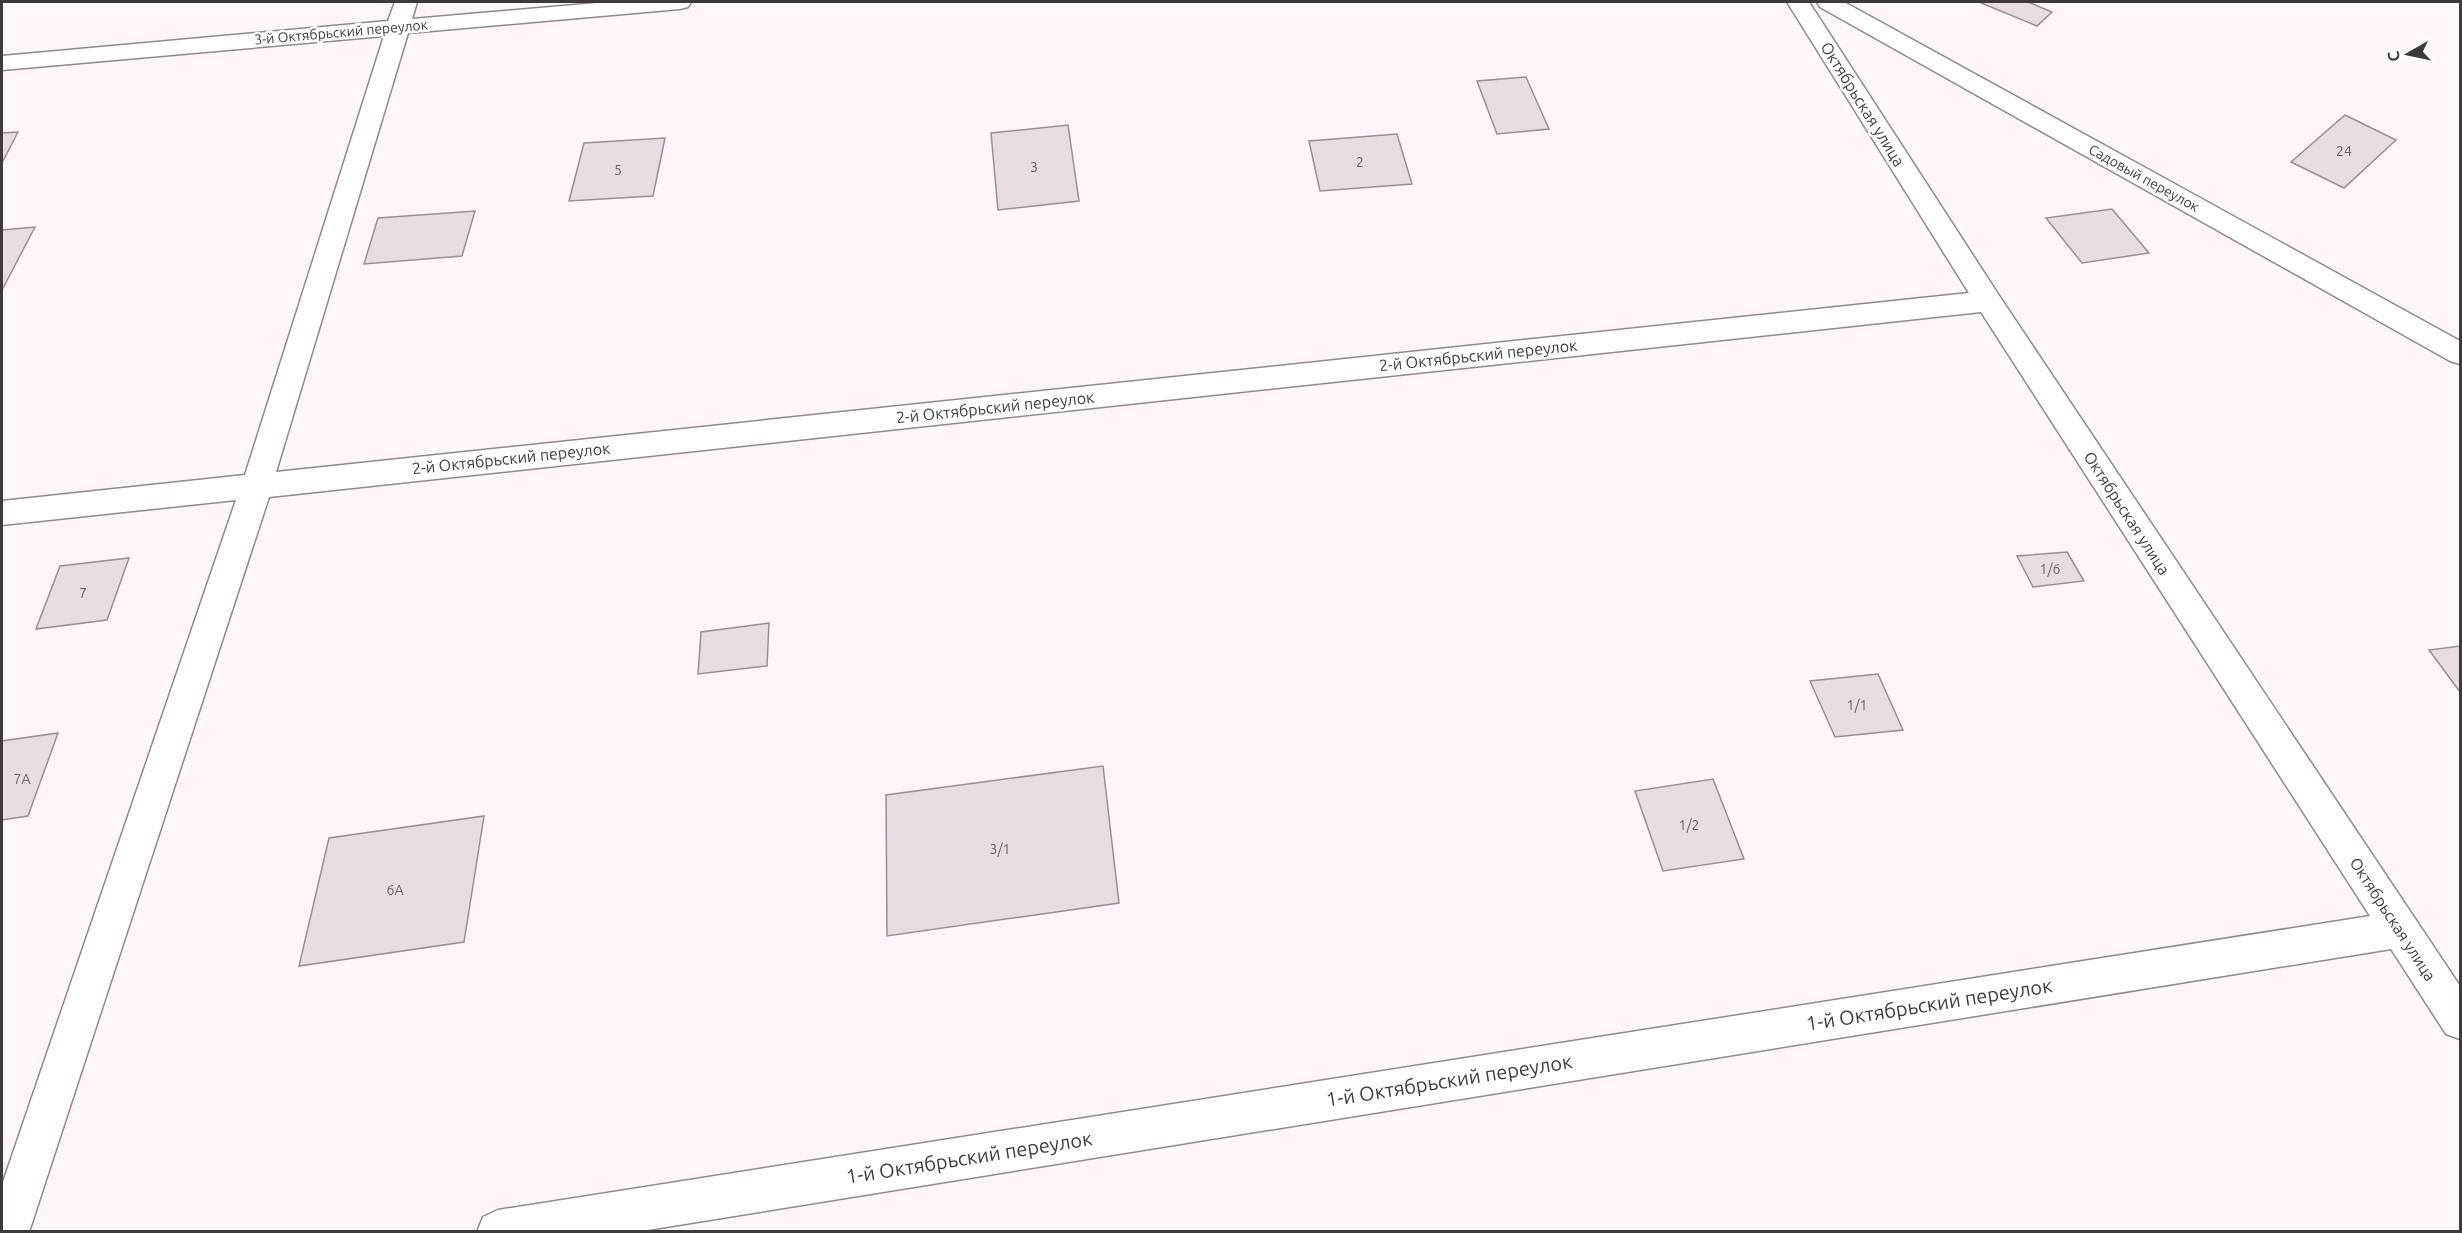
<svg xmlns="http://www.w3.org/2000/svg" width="2462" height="1233" font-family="Ubuntu,sans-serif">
<rect width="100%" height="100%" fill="#fef6f8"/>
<!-- building -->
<path fill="#e8dce3" stroke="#998e95" stroke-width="1.5" d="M1979 2H2028L2052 12 2037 26Z
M1526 77 1549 129 1497 134 1477 81Z
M2345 115 2396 140 2344 188 2291 162Z
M1068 125 1079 201 998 210 991 133Z
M18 132 2 163V133Z
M1397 134 1412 184 1320 191 1309 141Z
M665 138 653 196 569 201 584 143Z
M2112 209 2149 253 2082 263 2046 218Z
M475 211 462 256 364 264 378 218Z
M35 227 2 290V230Z
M2067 552 2084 581 2033 587 2017 556Z
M129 558 107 620 36 629 60 566Z
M769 623 767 666 698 674 701 632Z
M2460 646V692L2429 650Z
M1878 674 1903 730 1835 737 1810 681Z
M58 733 28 816 2 820V741Z
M1103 766 1119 903 887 936 886 795Z
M1713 779 1744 859 1663 871 1635 791Z
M484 816 464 942 299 966 329 838Z"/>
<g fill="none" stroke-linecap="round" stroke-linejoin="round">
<!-- minor casing -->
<g stroke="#93878a" stroke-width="3">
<path id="minor" d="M395 2H417L412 19 609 2H691L688 7 680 9 408 33 276 472 1969 293 1787 2H1809L1998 294 2460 986V1039L2446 1034 2391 949 635 1232H477L483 1217 498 1210 2370 916 1981 312 269 497 29 1232H2V1185L236 500 2 525V501L245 475 384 36 2 70V56L388 21Z
M1817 2H1844L2460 341V364L2450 361 1820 7Z"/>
</g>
<!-- minor -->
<use href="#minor" fill="#fff" fill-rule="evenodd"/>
</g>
<g text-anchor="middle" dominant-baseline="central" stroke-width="5" stroke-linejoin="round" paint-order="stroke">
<!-- far-street labels -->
<g font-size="14" fill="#403a3b" stroke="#fff">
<text transform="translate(341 32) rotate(-5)">3-й Октябрьский переулок</text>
<text transform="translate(2144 178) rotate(29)">Садовый переулок</text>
</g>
<!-- number labels -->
<g font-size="14" fill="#6a6265">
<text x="2344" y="151">24</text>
<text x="1360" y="162">2</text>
<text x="1034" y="167">3</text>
<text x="618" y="170">5</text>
<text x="2050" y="569">1/6</text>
<text x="83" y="593">7</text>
<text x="1857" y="705">1/1</text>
<text x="22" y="779">7А</text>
<text x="1689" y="825">1/2</text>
<text x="1000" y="849">3/1</text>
<text x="395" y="890">6А</text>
</g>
<!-- street labels -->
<g font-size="16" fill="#403a3b" stroke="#fff">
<text transform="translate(1863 104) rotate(58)">Октябрьская улица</text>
<text transform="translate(1478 355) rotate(-6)">2-й Октябрьский переулок</text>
<text transform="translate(995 407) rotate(-6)">2-й Октябрьский переулок</text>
<text transform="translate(511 458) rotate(-6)">2-й Октябрьский переулок</text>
<text transform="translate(2127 513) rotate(57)">Октябрьская улица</text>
<text transform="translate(2393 919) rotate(57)">Октябрьская улица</text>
</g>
<!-- near-street labels -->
<g font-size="20" fill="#403a3b" stroke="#fff">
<text transform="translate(1929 1004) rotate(-9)">1-й Октябрьский переулок</text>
<text transform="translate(1449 1080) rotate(-9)">1-й Октябрьский переулок</text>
<text transform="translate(969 1157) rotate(-9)">1-й Октябрьский переулок</text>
</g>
</g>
<!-- border -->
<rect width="2462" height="1233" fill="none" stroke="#403a3b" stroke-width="6"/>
<!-- north arrow -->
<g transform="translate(2408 54) rotate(261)" stroke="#ffffff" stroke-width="4.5" paint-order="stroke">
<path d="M0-4.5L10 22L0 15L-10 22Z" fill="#403a3b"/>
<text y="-9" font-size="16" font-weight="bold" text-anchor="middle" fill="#403a3b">С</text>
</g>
</svg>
